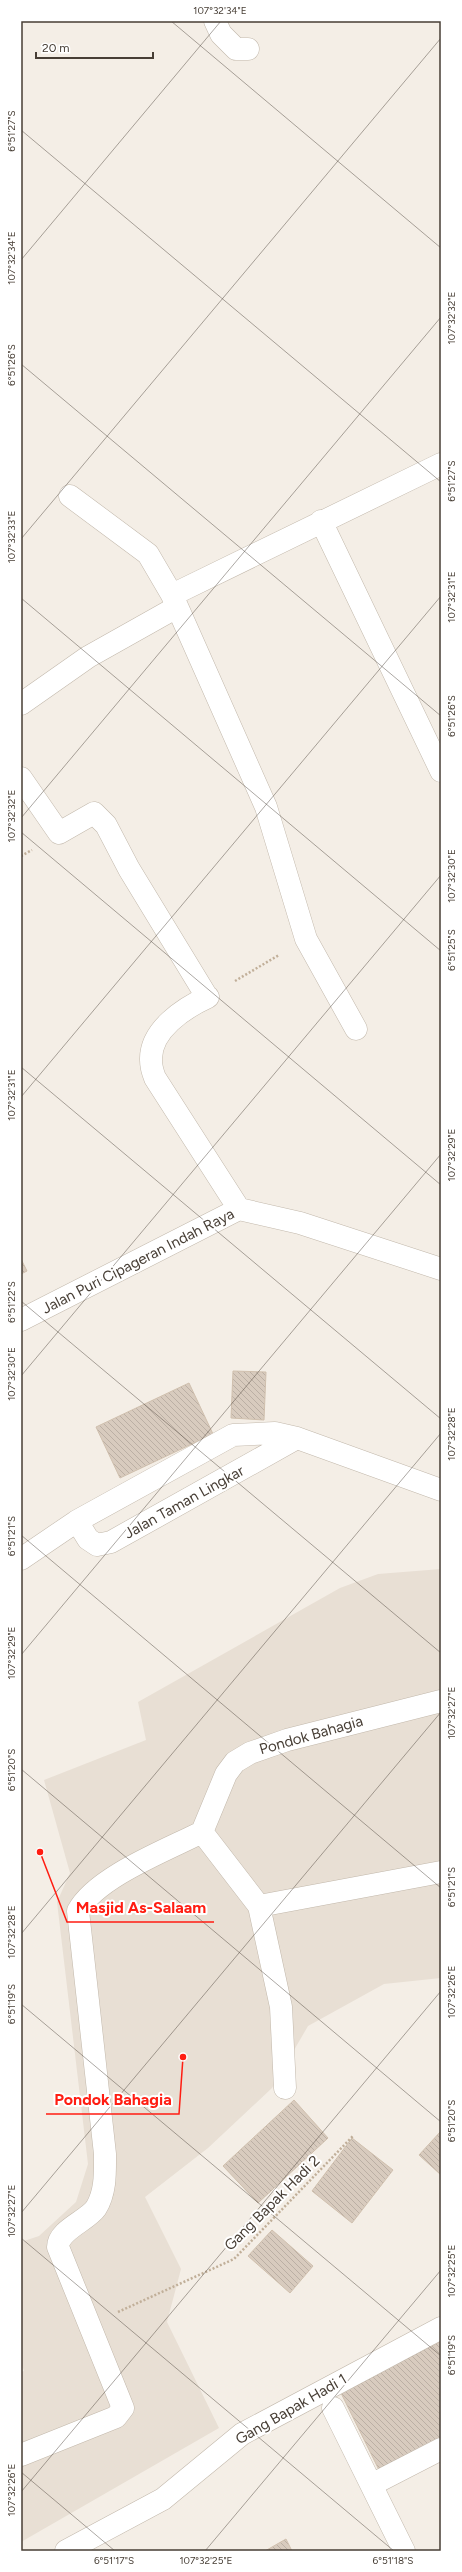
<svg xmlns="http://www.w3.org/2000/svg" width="462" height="2572" font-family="Figtree,sans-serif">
<defs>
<pattern id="building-back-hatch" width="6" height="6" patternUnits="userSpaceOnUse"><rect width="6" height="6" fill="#d8cbbe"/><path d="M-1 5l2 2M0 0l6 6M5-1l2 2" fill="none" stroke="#bbafa4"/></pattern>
</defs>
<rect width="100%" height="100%" fill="#f4eee6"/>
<!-- residential -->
<path fill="#e8dfd4" d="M441 1569V1978L384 1984 308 2026 272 2088 208 2148 145 2197 181 2269 167 2322 219 2428 21 2542V2372L24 2371 21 2362V2242L39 2236 76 2202 88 2164 57 1902 70 1873 44 1780 146 1740 138 1702 340 1588 378 1574Z"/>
<!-- building -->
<path fill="url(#building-back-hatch)" stroke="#d0c0ae" d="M21 1259 27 1271 21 1274Z
M233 1371 266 1372 264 1420 231 1418Z
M189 1383 213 1434 120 1478 96 1427Z
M294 2100 328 2138 258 2203 223 2166Z
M441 2131V2175L419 2155Z
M352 2138 393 2170 352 2223 312 2191Z
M272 2230 313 2266 290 2293 248 2256Z
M441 2341V2442L381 2474 340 2391Z
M286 2539 292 2551H265Z"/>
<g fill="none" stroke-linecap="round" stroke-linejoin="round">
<!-- minor casing -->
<g stroke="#c2b8ab" stroke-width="23">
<path id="minor" d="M215 21 221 34 236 49H248
M70 496 148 554 172 595
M321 521 441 771
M21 704 88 657 177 607
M21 778 59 833 94 813 106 825 129 869 207 997
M208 997C184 1008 150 1030 151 1060 151 1066 153 1073 155 1078L239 1209
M356 1029 306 939 266 807 172 595 441 464
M21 1320 239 1209 300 1223 441 1269
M77 1521 88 1539 97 1545 111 1542 297 1438
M21 1559 77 1521 233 1435 275 1433 297 1438 441 1490
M202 1832 259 1906 281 2007 285 2088
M259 1906 441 1872
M333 2408 404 2551
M21 2455 116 2417 123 2408 58 2247C58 2230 87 2221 96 2208 106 2192 105 2172 105 2154L78 1911C96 1877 167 1850 202 1832L226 1774 235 1762 250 1753 287 1740 441 1701
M373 2484 441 2449
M66 2551 163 2499 242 2434 441 2328"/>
</g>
<!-- path -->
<path stroke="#c1af99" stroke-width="2.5" stroke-dasharray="2 2" stroke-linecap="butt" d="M21 856 32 850
M235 981 279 955
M118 2312 234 2259 353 2136"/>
<!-- minor -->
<use href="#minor" stroke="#fff" stroke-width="22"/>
</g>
<!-- ticks -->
<path fill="none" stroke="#473e35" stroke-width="1" stroke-opacity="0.45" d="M171 21 441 248M21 130 441 482M21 260 221 21M21 364 441 716M21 539 441 38M21 598 441 951M21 818 441 317M21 832 441 1185M21 1067 441 1419M21 1097 441 596M21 1301 441 1653M21 1376 441 875M21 1535 441 1888M21 1655 441 1154M21 1769 441 2122M21 1934 441 1433M21 2004 441 2356M21 2213 441 1712M21 2238 394 2551M21 2472 115 2551M21 2492 441 1991M205 2551 441 2270M439 2551 441 2549"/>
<g text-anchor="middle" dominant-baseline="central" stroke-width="4" stroke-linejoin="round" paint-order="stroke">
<!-- street labels -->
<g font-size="15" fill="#473e35" stroke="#fff">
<text transform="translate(138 1261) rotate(-27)">Jalan Puri Cipageran Indah Raya</text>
<text transform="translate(184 1502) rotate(-29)">Jalan Taman Lingkar</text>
<text transform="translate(311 1735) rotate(-16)">Pondok Bahagia</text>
<text transform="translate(272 2203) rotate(-45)">Gang Bapak Hadi 2</text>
<text transform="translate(291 2409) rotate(-30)">Gang Bapak Hadi 1</text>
</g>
</g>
<!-- callouts -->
<path fill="none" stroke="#ff1d12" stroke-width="1.5" d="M40 1852L67 1922H214M183 2057L179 2114H46"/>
<g fill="#ff1d12" stroke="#fff" stroke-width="1.5">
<circle cx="40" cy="1852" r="4"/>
<circle cx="183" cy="2057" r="4"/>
</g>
<g font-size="16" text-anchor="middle" font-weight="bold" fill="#ff1d12" stroke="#fff" stroke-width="4" stroke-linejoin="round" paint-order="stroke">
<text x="141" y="1913">Masjid As-Salaam</text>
<text x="113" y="2105">Pondok Bahagia</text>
</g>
<!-- border -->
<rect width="462" height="2572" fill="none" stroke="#ffffff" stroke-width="44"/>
<!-- scale -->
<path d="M36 52v6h117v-6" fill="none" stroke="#473e35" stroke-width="2"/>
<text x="42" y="52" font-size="12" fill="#473e35" stroke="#ffffff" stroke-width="3" paint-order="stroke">20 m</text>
<rect x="22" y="22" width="418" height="2528" fill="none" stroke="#473e35" stroke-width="1.5"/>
<g font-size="10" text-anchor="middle" fill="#473e35">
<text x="220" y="14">107°32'34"E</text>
<text transform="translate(11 131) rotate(-90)" y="4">6°51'27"S</text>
<text transform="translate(11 258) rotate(-90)" y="4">107°32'34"E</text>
<text transform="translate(451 318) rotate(-90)" y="4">107°32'32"E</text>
<text transform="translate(11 365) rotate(-90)" y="4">6°51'26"S</text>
<text transform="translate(451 481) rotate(-90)" y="4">6°51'27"S</text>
<text transform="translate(11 537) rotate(-90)" y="4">107°32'33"E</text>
<text transform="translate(451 597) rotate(-90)" y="4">107°32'31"E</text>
<text transform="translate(451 716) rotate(-90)" y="4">6°51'26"S</text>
<text transform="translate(11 816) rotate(-90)" y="4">107°32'32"E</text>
<text transform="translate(451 876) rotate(-90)" y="4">107°32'30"E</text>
<text transform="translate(451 950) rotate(-90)" y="4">6°51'25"S</text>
<text transform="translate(11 1095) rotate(-90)" y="4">107°32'31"E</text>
<text transform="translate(451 1155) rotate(-90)" y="4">107°32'29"E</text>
<text transform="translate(11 1302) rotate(-90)" y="4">6°51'22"S</text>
<text transform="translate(11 1374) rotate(-90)" y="4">107°32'30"E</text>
<text transform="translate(451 1434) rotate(-90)" y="4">107°32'28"E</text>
<text transform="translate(11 1536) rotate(-90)" y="4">6°51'21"S</text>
<text transform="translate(11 1653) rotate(-90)" y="4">107°32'29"E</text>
<text transform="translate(451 1713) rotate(-90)" y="4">107°32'27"E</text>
<text transform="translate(11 1770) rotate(-90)" y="4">6°51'20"S</text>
<text transform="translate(451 1887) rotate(-90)" y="4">6°51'21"S</text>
<text transform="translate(11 1932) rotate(-90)" y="4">107°32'28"E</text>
<text transform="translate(451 1992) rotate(-90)" y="4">107°32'26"E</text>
<text transform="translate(11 2004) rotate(-90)" y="4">6°51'19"S</text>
<text transform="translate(451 2121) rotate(-90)" y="4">6°51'20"S</text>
<text transform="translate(11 2211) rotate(-90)" y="4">107°32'27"E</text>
<text transform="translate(451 2271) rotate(-90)" y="4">107°32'25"E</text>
<text transform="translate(451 2355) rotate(-90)" y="4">6°51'19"S</text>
<text transform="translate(11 2490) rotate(-90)" y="4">107°32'26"E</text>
<text x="114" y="2564">6°51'17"S</text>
<text x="206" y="2564">107°32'25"E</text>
<text x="393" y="2564">6°51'18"S</text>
</g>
</svg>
